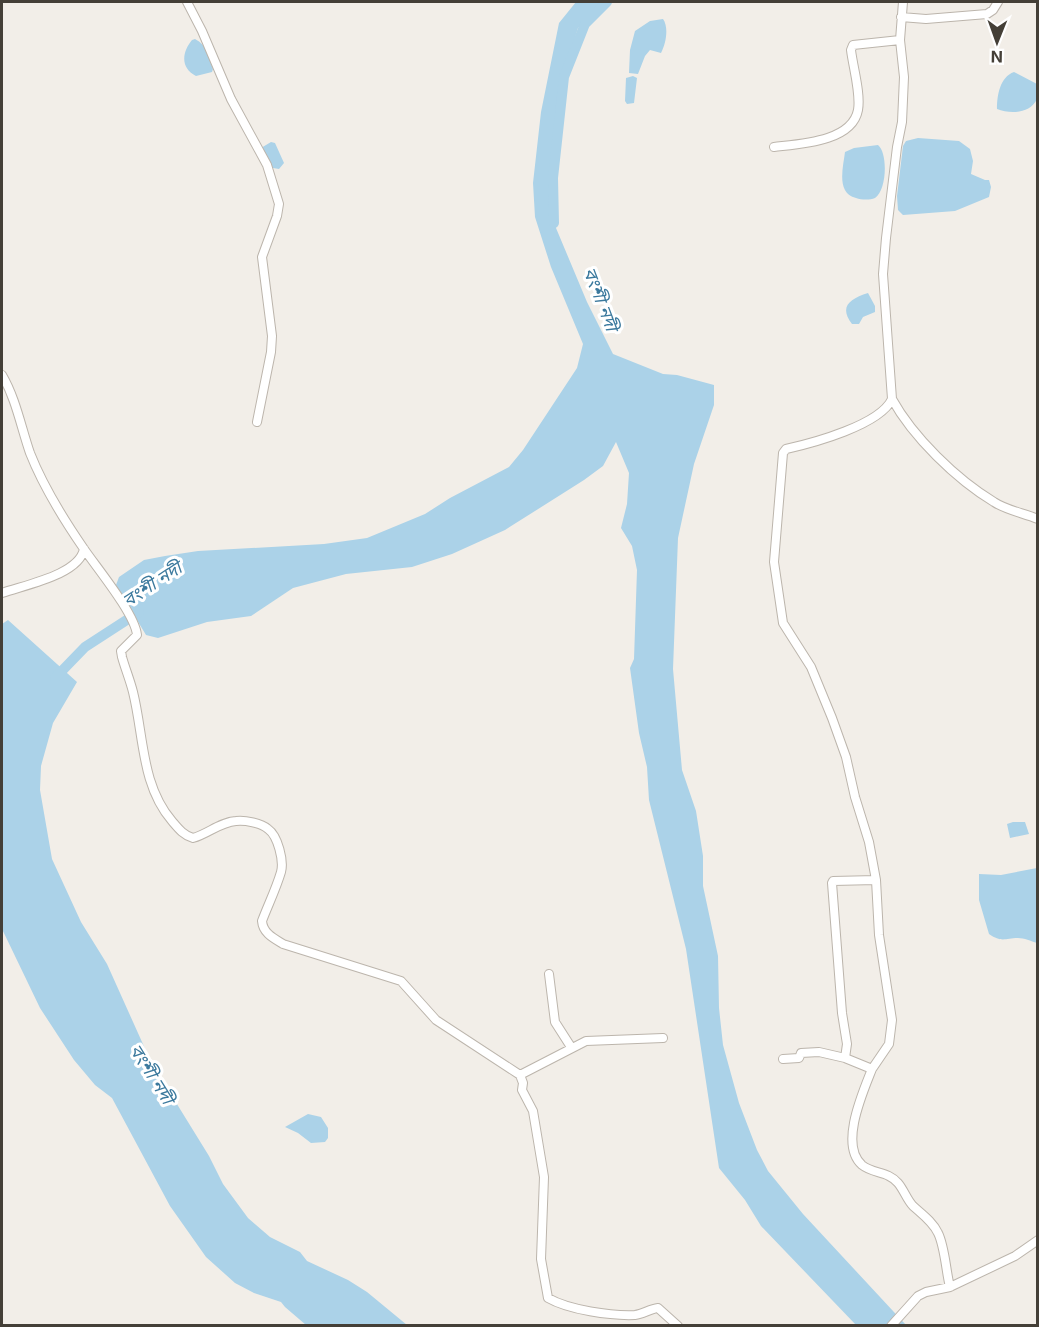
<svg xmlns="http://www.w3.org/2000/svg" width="1039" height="1327" font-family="Inter,'Noto Sans Bengali',sans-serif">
<rect width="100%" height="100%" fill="#f2eee8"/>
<!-- water -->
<path fill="#abd2e8" d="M576 2H605L578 28 561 83 551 190 556 228 587 302 613 354 663 374 677 375 714 385V405L694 464 678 538 673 669 682 770 696 811 703 856V886L718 956 719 1008 723 1045 739 1103 757 1150 768 1171 803 1214 906 1325H856L761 1226 745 1200 719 1168 686 949 649 800 647 767 639 733 630 668 634 659 637 570 632 546 621 528 627 504 629 473 616 442 603 466 584 480 505 530 452 554 412 567 346 574 293 588 251 616 207 622 158 638 146 635 116 585 119 577 144 560 165 556 198 551 324 544 367 538 425 514 450 498 509 467 523 450 577 368 583 344 551 267 535 217 533 183 541 112 559 23Z
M663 19C669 27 666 44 661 53L650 50 645 56 638 74 629 73 630 50 635 31 650 21Z
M195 39C207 45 209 57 213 69L212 72 196 76C180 68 182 52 192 40Z
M1014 72 1037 84C1037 89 1038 95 1037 99 1030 114 1010 114 997 109 997 95 1000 77 1014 72Z
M633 76 637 78 634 103 627 104 625 101 626 78Z
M918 138 959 141 970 149 973 161 971 174 985 180H989L991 187 989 197 955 211 903 215 898 210 897 196 903 146 906 141Z
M271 142 275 143 284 163 279 169 273 168 261 148Z
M878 145C888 153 887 190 875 198 870 200 862 200 856 198 836 193 843 168 845 152L854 148Z
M868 293 875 306V312L863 317 859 324H852C839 307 849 299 868 293Z
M8 620 77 682 53 723 41 766 40 790 52 859 81 922 107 964 151 1062 209 1156 223 1184 248 1218 270 1237 300 1252 307 1261 348 1280 367 1292 407 1325H306L285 1307 281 1302 254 1293 235 1283 206 1257 170 1206 112 1098 95 1085 74 1060 40 1008 2 929V624Z
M1013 822H1025L1029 834 1010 838 1007 824Z
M1037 868V943C1031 941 1024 938 1018 938 1005 938 1002 943 989 934L979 900V874L1001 875Z
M308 1114 321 1117 328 1128V1138L325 1142 311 1143 298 1133 285 1127Z"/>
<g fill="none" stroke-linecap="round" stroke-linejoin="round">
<!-- river -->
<path stroke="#abd2e8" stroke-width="10" d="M554 223 553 178 564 77 585 24 607 2
M55 678 85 647 139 612"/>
<!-- minor casing -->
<g stroke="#bcb5ac" stroke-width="10">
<path id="minor" d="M187 2 202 31 231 99 267 165 279 204 277 216 262 257 272 336 271 352 257 422
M901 17 926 19 987 14 993 10 998 2
M774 147C799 144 852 142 858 110 861 94 853 67 851 50L853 45 900 40
M2 375C16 399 21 427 30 453 43 486 64 520 84 549 97 568 135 614 137 635L121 651 122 657C125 668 130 680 133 692 144 736 141 785 172 821 178 828 183 835 193 838 208 834 220 822 236 821 245 820 261 823 268 829 278 836 284 861 281 872 276 889 268 905 262 921 263 933 273 938 283 944L401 981 436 1020 520 1075 523 1083 522 1090 533 1111 544 1177 541 1259 548 1298C569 1310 611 1316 635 1315 643 1314 650 1309 658 1308L678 1326
M892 399C913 437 956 479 994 502 1006 510 1023 513 1038 519
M2 593C24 585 79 575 84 549
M549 974 555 1022 571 1047
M845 1058 872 1069C863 1092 839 1145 862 1165 873 1174 888 1171 898 1183 904 1190 907 1200 913 1206 922 1214 933 1222 938 1233 945 1247 946 1272 950 1287
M783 1059 799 1058 801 1053 819 1052 845 1058 847 1044 842 1013 832 883 833 881 876 880 869 842 855 797 846 757 832 718 811 667 783 623 774 562 783 453 786 449C813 443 880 425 892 399L883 274 886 238 897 147 902 122 904 77 900 40 903 2
M872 1069 889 1044 892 1020 879 935 876 880
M520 1075 586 1041 663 1038
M891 1326 918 1296 926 1292 950 1287 1015 1256 1038 1240"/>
</g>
<!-- minor -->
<use href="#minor" stroke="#fff" stroke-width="8"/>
</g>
<g text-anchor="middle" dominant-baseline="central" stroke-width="6" stroke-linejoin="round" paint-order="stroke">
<!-- water labels -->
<g font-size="18" font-style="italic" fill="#3b799d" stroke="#fff">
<text transform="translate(601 299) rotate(69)">বংশী নদী</text>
<text transform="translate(152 584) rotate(-33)">বংশী নদী</text>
<text transform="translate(152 1074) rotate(58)">বংশী নদী</text>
</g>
</g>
<!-- border -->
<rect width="1039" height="1327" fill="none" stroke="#443f37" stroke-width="6"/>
<!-- north arrow -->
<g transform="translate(997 42) rotate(181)" stroke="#ffffff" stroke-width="4.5" paint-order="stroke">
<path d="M0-4.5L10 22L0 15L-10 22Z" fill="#443f37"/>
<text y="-9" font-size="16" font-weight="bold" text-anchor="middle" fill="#443f37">N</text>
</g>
</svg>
